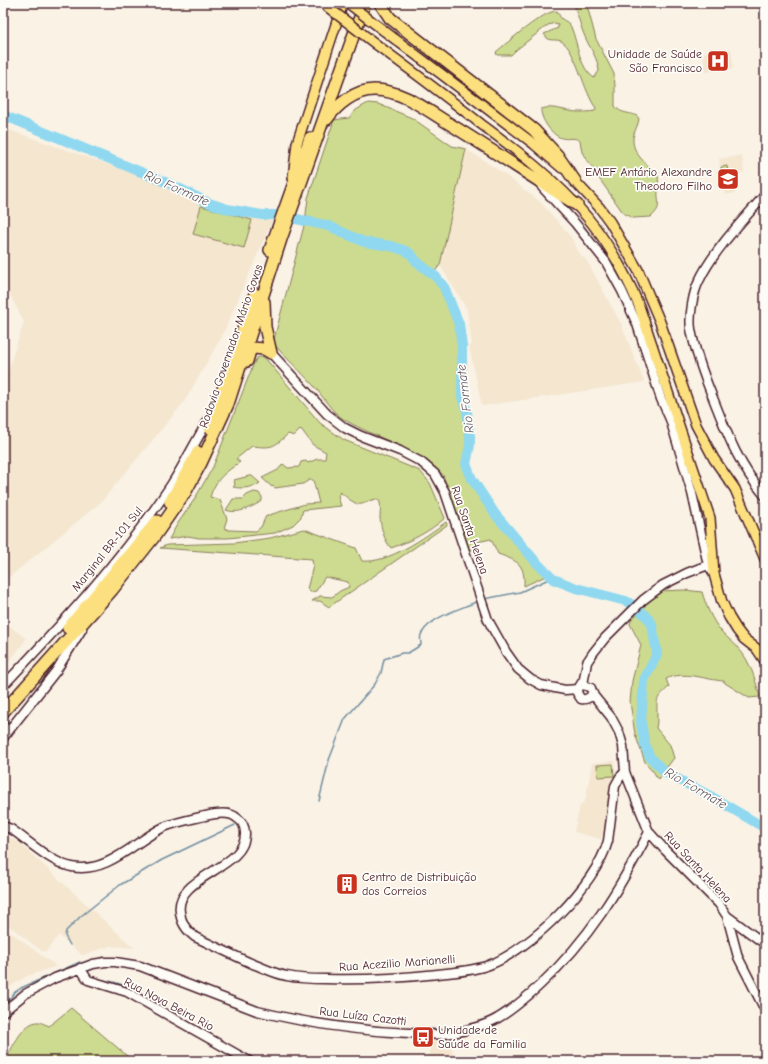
<svg xmlns="http://www.w3.org/2000/svg" width="768" height="1064" font-family="'Comic Neue',sans-serif">
<rect width="100%" height="100%" fill="#f9f2e5"/>
<filter id="ink" filterUnits="userSpaceOnUse"><feTurbulence type="fractalNoise" baseFrequency=".025" numOctaves="2"/><feDisplacementMap in="SourceGraphic" scale="8" xChannelSelector="R" yChannelSelector="G"/><feConvolveMatrix kernelMatrix="1 2 1 2 8 2 1 2 1" color-interpolation-filters="sRGB"/></filter>
<g filter="url(#ink)">
<!-- built -->
<path fill="#f4e6cf" d="M731 49 733 68 706 72 703 53Z
M3 128 272 221 222 336 184 402 101 502 3 582V386L24 322 3 281Z
M466 149 504 174 540 202 570 236 580 254 587 261 621 324 644 382 482 406 469 346 472 345 467 309 440 265Z
M740 156 742 157 744 172 732 174 735 193 725 195 719 159Z
M3 621 26 639 3 670Z
M615 761 614 783 606 823 601 839 574 832 580 806 586 799 592 763Z
M3 833 19 843 29 852 134 948 110 946 82 955 59 935 46 951H42L3 921Z
M3 927 56 966 25 977 14 984 3 993Z
M449 1039 455 1061H429L431 1041Z"/>
<!-- green -->
<path fill="#ccdb8f" stroke="#8b7d5d" fill-rule="evenodd" d="M575 3H585L588 9 596 39 614 74 615 86V106C620 114 629 112 637 116L639 119C638 126 634 131 633 138 632 156 649 164 658 176 659 181 658 185 658 190 657 204 663 206 651 217L633 218 624 214 598 177 595 170 587 161 582 152 580 141C574 136 568 140 562 138 552 136 540 118 541 109 553 105 566 112 579 112 584 112 589 112 595 111L596 108C584 93 576 49 561 41 557 39 552 41 548 39L544 34 558 28V24L555 23 548 25 516 50 511 55H497L496 52C507 43 544 10 557 11 559 14 560 18 562 19 566 22 569 22 571 27 578 43 579 68 594 78L599 71C598 59 591 50 586 39 581 29 579 18 575 8Z
M368 103 378 104 412 118 452 146 466 149 440 265 433 274 444 287 459 324 462 347V397L467 412 470 445 466 461 467 467 472 480 494 513 548 575 524 586C525 564 518 561 498 554L491 539 477 542 476 551 468 549 443 475C416 448 378 439 345 420 331 412 323 396 313 385 300 370 285 358 273 343L305 222 308 198 334 120 349 118 356 110Z
M727 166 730 186 723 187 721 167Z
M201 206 252 220 244 248 193 234Z
M260 357 265 358 320 423 344 440 420 471 430 483 445 518C429 532 411 541 391 548 384 540 381 528 380 518 380 511 382 504 378 499 371 499 368 502 362 504 355 506 346 496 340 492L338 497 341 506 303 510 301 517 293 525 275 533 228 538H199L188 536 169 539 178 523 194 500 213 467 254 363 257 358ZM301 429 313 445 326 452 325 459H317L308 463 306 461 301 462 299 467 288 468 283 464 278 470 262 478 272 487 273 486 275 488 303 484 309 480H313L319 503 305 504 266 516 261 527 256 531 229 530 224 528 227 519 220 500 210 497C216 478 225 473 240 462L236 459 252 446C272 448 273 448 288 434L294 436Z
M249 476H252L260 483C252 488 242 489 233 487L235 485 234 480Z
M254 492 259 493 262 497V501C252 507 237 515 226 510L233 499H243L247 495Z
M446 522 447 525 329 607 320 601H312L320 596 332 597 340 591 349 587 348 582 325 577 316 591 310 592 307 589 313 566 312 559 160 548 167 545 234 543 270 538 304 529 356 548 362 561C388 564 425 537 446 522Z
M684 590 702 592C706 606 712 620 721 631 728 639 737 645 743 654 752 667 756 682 760 697L749 698 725 683 724 681C706 680 684 670 666 679L669 687C655 699 657 699 657 715 657 720 657 724 656 728L670 745 674 758 658 779 653 771 645 762 635 734 630 702 632 681 641 645 630 624 634 612 660 591Z
M613 764 614 776 598 777 597 765Z
M71 1008 133 1061H5C12 1049 23 1020 40 1022 43 1023 46 1025 49 1026Z"/>
<g fill="none" stroke-linecap="round" stroke-linejoin="round">
<!-- stream -->
<path stroke="#738ea1" stroke-width="1.5" d="M484 599 520 592 551 578
M319 801 329 760 345 719 375 684 381 673 384 659 402 653H408L421 645C421 641 419 636 422 633 432 616 461 609 478 601
M70 945 65 936 66 931 81 916 120 885 162 860 235 825
M102 980C120 982 131 988 146 998
M3 1007 15 992 21 988 80 962
M180 1018 193 1025
M239 1051 260 1061"/>
<!-- river -->
<path stroke="#8fd8f0" stroke-width="10" d="M3 115 170 184 209 203 227 209 262 215H278L329 226 364 242 391 246 406 251 411 254 416 261 436 277 444 287 459 324 462 347V397L467 412 470 437V445L466 464 472 479 495 514 536 562 553 579 576 588 626 601 636 607 647 617 652 624 657 654 644 680 641 722 645 746 650 757 666 773 712 797 765 828"/>
<!-- secondary casing -->
<g stroke="#4a1f2b" stroke-width="11">
<path id="secondary" d="M542 187 575 223 606 262 622 291 637 324 661 399 670 419 679 449 692 493 708 565 714 574
M765 195C743 220 713 251 699 281 693 293 689 316 691 329 695 352 704 376 713 398 728 436 738 464 765 496
M271 353 327 414 345 428 361 436 400 451 421 462 435 474 445 492 488 620 506 652 518 669 530 679 541 685 555 688 565 690 578 689
M3 686C63 623 123 558 171 485 184 465 194 444 206 424L209 419 214 417
M580 686 584 685 591 688C594 695 589 700 581 699L577 693 578 689 584 679 587 662 593 653 605 638 643 600 663 585 687 573 708 565
M592 691 594 696 611 717 619 732 623 746 625 772 649 832 665 850 719 904 727 916 765 944
M3 724 4 727 3 736
M3 738 56 671 82 629
M3 826 11 829C29 841 51 863 72 867 108 874 135 841 164 827 177 822 192 819 205 816 215 814 229 811 237 818 242 821 245 827 245 833 247 869 174 876 180 912 181 923 187 931 195 937 214 946 233 955 253 964 264 968 275 974 287 976 300 979 313 979 326 979 364 980 401 978 438 974 455 972 473 971 489 965 531 949 596 885 608 841L615 786 620 777 625 772
M727 916 738 957 765 1010
M80 968 88 980 127 992 249 1061
M3 1012 25 994 55 978 93 964 105 962H115L140 966 257 1011C306 1023 360 1031 410 1033 426 1034 443 1036 458 1032 471 1029 487 1025 498 1018 514 1009 528 996 541 984 589 939 619 890 649 832"/>
</g>
<!-- primary casing -->
<g stroke="#4a1f2b" stroke-width="12">
<path id="primary" d="M383 30 534 144 562 168
M377 45C412 71 447 97 481 124 519 152 557 181 587 217 609 244 626 274 639 306L710 518 714 574 722 602 729 617 737 630 744 639 757 649 765 661
M571 177 599 207 610 222 638 270 660 322 696 425 714 459 735 489 765 559
M293 178 297 143 343 3"/>
</g>
<!-- highway casing -->
<g stroke="#4a1f2b" stroke-width="14">
<path id="highway" d="M380 3 390 18 534 130 557 155 575 181
M327 119C337 105 355 90 374 90 404 90 429 112 453 126 495 152 535 179 577 205
M270 250 310 138
M264 302 265 327 271 353
M247 361 250 351 253 348 264 349 271 353
M210 428 255 294
M170 502 198 452
M68 628 157 521
M3 712 112 590 154 537 186 491 201 463 228 404 281 239 365 3"/>
</g>
<!-- secondary -->
<use href="#secondary" stroke="#fdfcf7" stroke-width="8"/>
<!-- primary -->
<use href="#primary" stroke="#fce080" stroke-width="9"/>
<!-- highway -->
<use href="#highway" stroke="#fce080" stroke-width="11"/>
<!-- primary-bridge casing -->
<g stroke="#4a1f2b" stroke-width="12" stroke-linecap="butt">
<path id="primary-bridge" d="M348 3 383 30
M325 5 377 45"/>
</g>
<!-- primary-bridge -->
<use href="#primary-bridge" stroke="#fce080" stroke-width="9"/>
</g>
</g>
<!-- icons -->
<defs>
<g id="hospital-square" transform="scale(1.15)"><rect x="-9" y="-9" width="18" height="18" rx="4" fill="#c8321e" stroke="#fdfcf7"/><path d="M-5-5h3v3.5h4V-5h3V5h-3V1.5h-4V5h-3Z" fill="#fff"/></g>
<g id="school-square" transform="scale(1.15)"><rect x="-9" y="-9" width="18" height="18" rx="4" fill="#c8321e" stroke="#fdfcf7"/><path d="M0-5L7-2L0 1L-7-2ZM-4 1L0 2.5L4 1V4Q0 6-4 4Z" fill="#fff"/></g>
<g id="building-square" transform="scale(1.15)"><rect x="-9" y="-9" width="18" height="18" rx="4" fill="#c8321e" stroke="#fdfcf7"/><path d="M-4-6H4V6H1V3H-1V6H-4ZM-2.5-4.3h1.7v1.8h-1.7ZM.8-4.3h1.7v1.8H.8ZM-2.5-1h1.7V.8h-1.7ZM.8-1h1.7V.8H.8Z" fill="#fff"/></g>
<g id="bus-square" transform="scale(1.15)"><rect x="-9" y="-9" width="18" height="18" rx="4" fill="#c8321e" stroke="#fdfcf7"/><path d="M-5-6H5V4H4V6H2V4H-2V6H-4V4H-5ZM-3.5-4V0h7V-4ZM-3.5 1.2v1.5H-2V1.2ZM2 1.2v1.5H3.5V1.2Z" fill="#fff"/></g>
</defs>
<g fill-rule="evenodd">
<use href="#hospital-square" x="718" y="61"/>
<use href="#school-square" x="728" y="179"/>
<use href="#building-square" x="347" y="884"/>
<use href="#bus-square" x="423" y="1037"/>
</g>
<g text-anchor="middle" dominant-baseline="central" stroke-width="3.5" stroke-linejoin="round" paint-order="stroke">
<!-- poi labels -->
<g font-size="12" fill="#4a1f2b" stroke="#fdfcf7" text-anchor="end">
<text x="702" y="54">Unidade de Saúde<tspan x="702" dy="14">São Francisco</tspan></text>
<text x="712" y="172">EMEF Antário Alexandre<tspan x="712" dy="14">Theodoro Filho</tspan></text>
<text x="362" y="877" text-anchor="start">Centro de Distribuição<tspan x="362" dy="14">dos Correios</tspan></text>
<text x="438" y="1030" text-anchor="start">Unidade de<tspan x="438" dy="14">Saúde da Familia</tspan></text>
</g>
<!-- street labels -->
<g font-size="12" fill="#4a1f2b" stroke="#fdfcf7">
<text transform="translate(231 346) rotate(-71)">Rodovia Governador Mário Covas</text>
<text transform="translate(470 530) rotate(71)">Rua Santa Helena</text>
<text transform="translate(107 549) rotate(-51)">Marginal BR-101 Sul</text>
<text transform="translate(698 867) rotate(47)">Rua Santa Helena</text>
<text transform="translate(397 963) rotate(-4)">Rua Acezilio Marianelli</text>
<text transform="translate(169 1004) rotate(28)">Rua Nova Beira Rio</text>
<text transform="translate(363 1016) rotate(7)">Rua Luíza Cazotti</text>
</g>
<!-- water labels -->
<g font-size="13" font-style="italic" fill="#5f5666" stroke="#fdfcf7">
<text transform="translate(177 188) rotate(24)">Rio Formate</text>
<text transform="translate(465 399) rotate(-97)">Rio Formate</text>
<text transform="translate(696 788) rotate(30)">Rio Formate</text>
</g>
</g>
<!-- margin -->
<rect width="768" height="1064" fill="none" stroke="#fdfcf7" stroke-width="16"/>
<rect x="8" y="8" width="752" height="1048" fill="none" stroke="#4a1f2b" stroke-width="1.5" filter="url(#ink)"/>
</svg>
